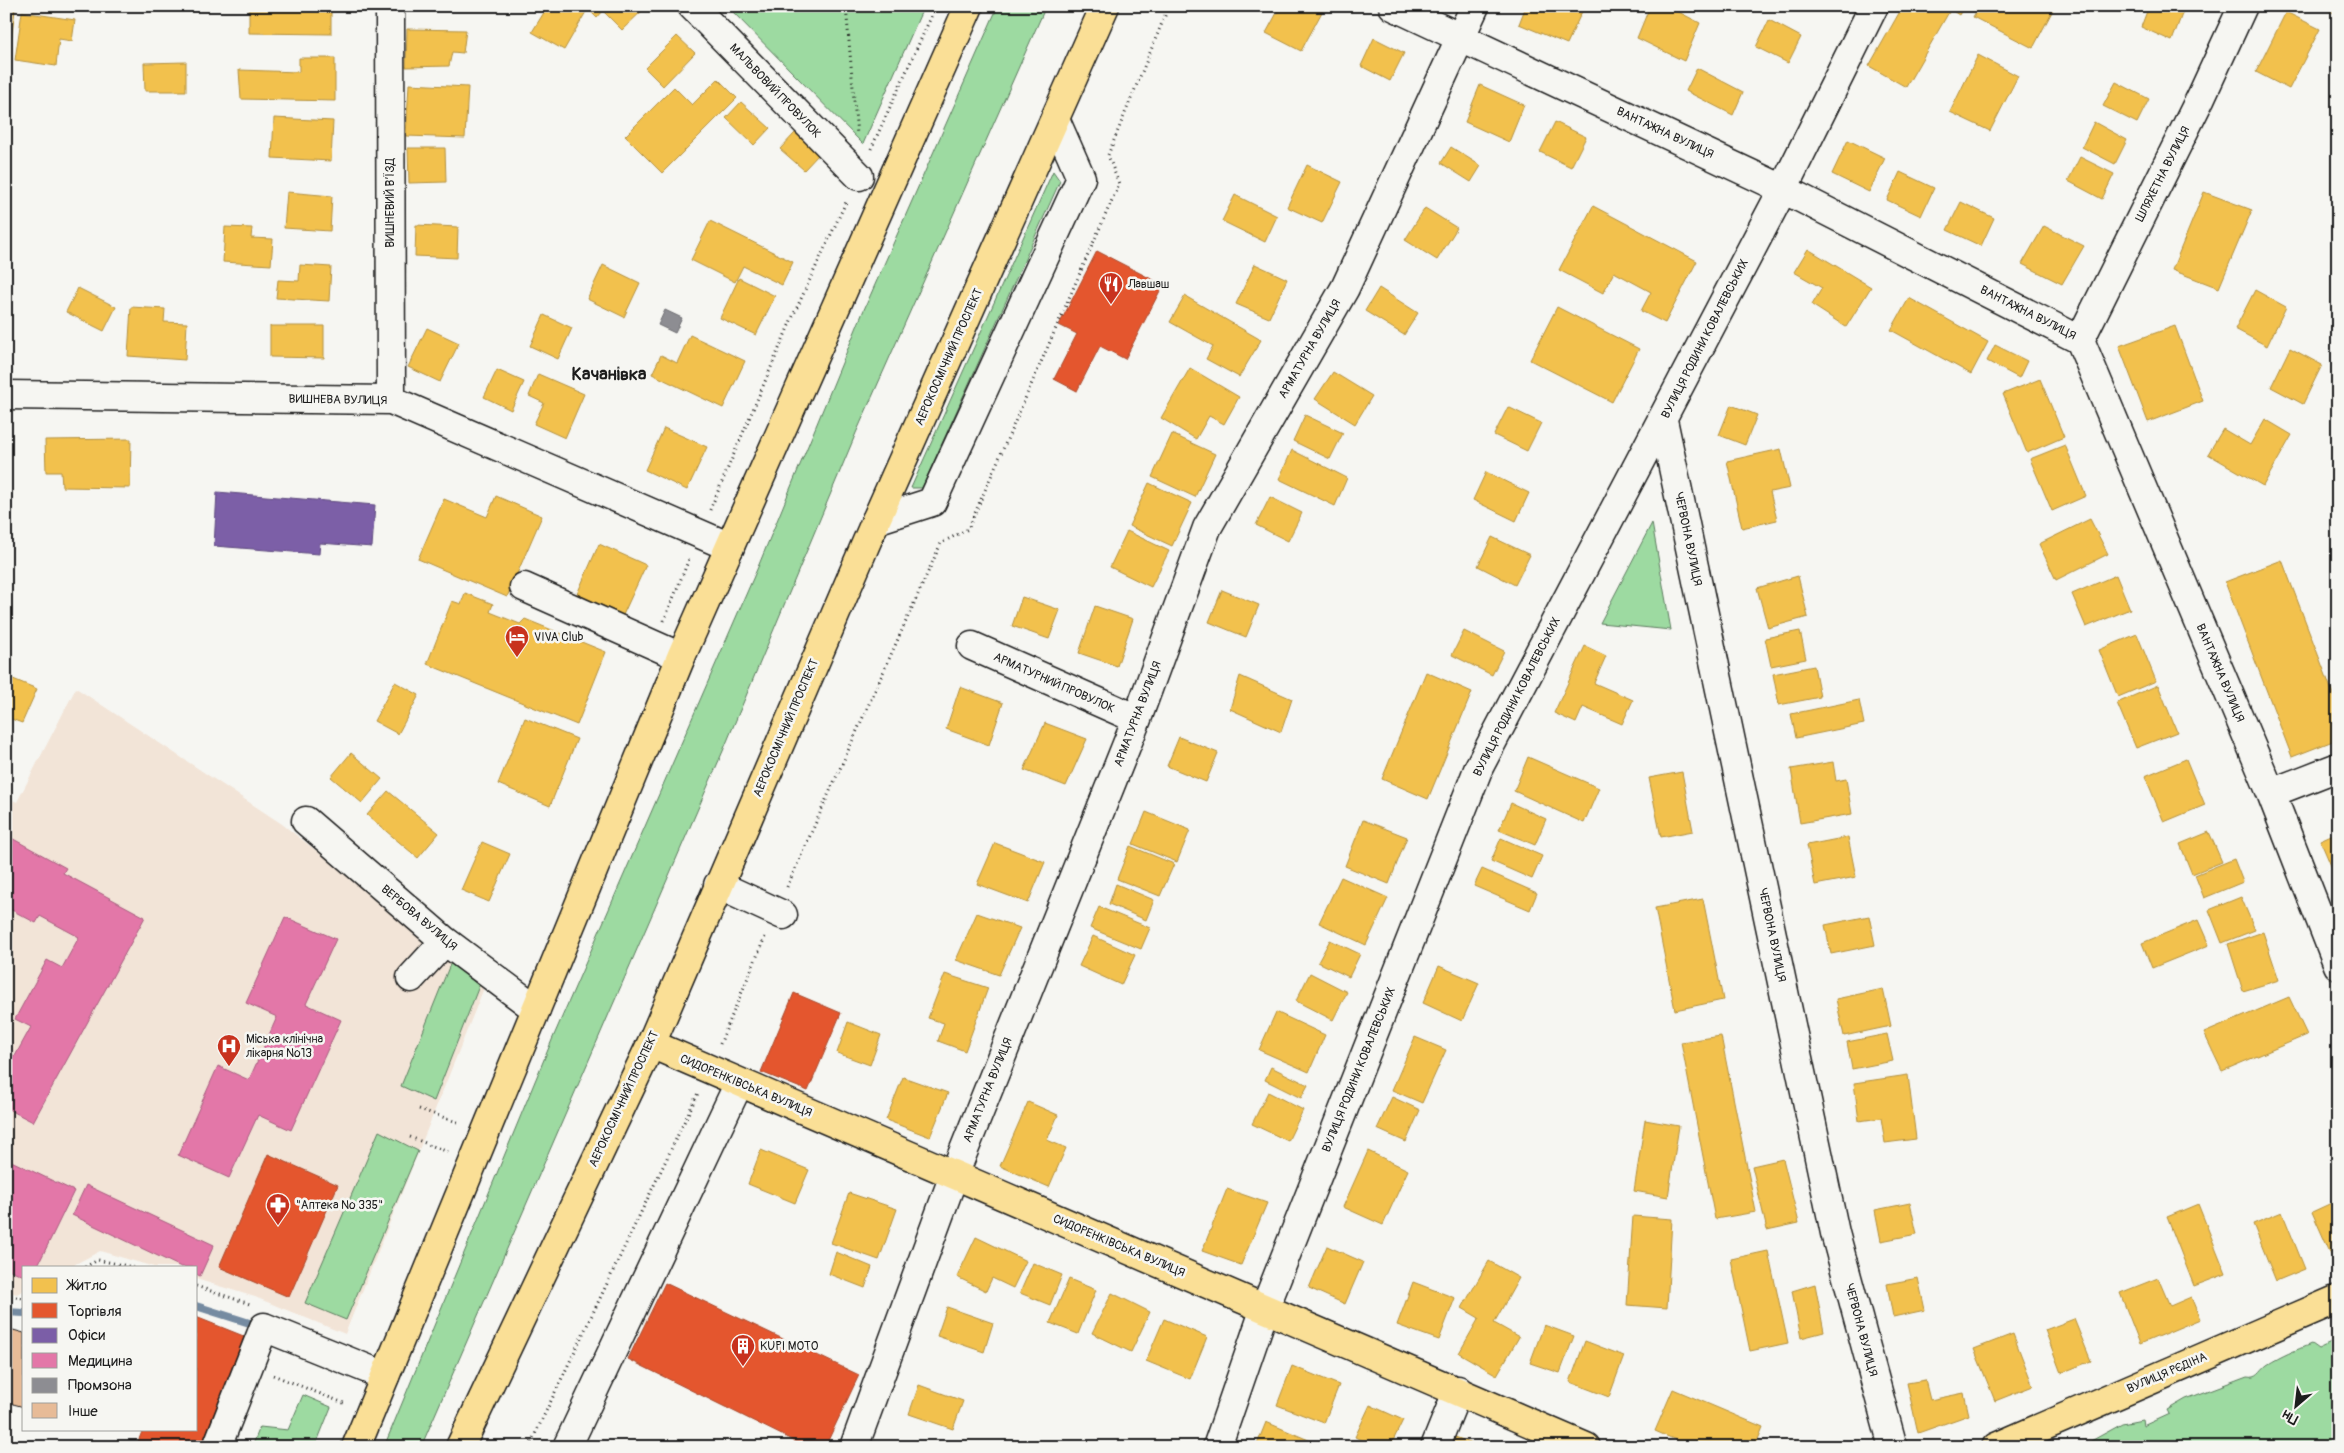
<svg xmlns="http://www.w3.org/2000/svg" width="2344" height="1453" font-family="Pangolin,sans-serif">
<rect width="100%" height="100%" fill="#f6f6f2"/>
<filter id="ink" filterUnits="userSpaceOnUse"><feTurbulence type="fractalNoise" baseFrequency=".02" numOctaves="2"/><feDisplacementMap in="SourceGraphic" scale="10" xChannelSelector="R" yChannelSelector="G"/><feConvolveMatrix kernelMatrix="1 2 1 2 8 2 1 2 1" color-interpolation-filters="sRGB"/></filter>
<g filter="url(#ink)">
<!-- built -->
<path fill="#f2e4d7" d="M76 688 282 824 486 983 345 1334 255 1297 196 1279V1267H154L100 1251 70 1267H24V1290L17 1294 6 1291V797L17 802Z"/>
<!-- green -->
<path fill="#9ddaa1" stroke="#5c7b5e" d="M727 6H924L863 144Z
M998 6H1046L856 433 723 751 421 1447H384L552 1040 758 567 863 312Z
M1053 171 1060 181 922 488H911Z
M1652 523 1671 630 1600 623Z
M451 962 479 986 434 1101 401 1086Z
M379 1131 418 1151 346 1320 305 1303Z
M2338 1334V1447L2082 1446 2122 1424 2142 1420 2143 1426 2169 1414 2167 1410 2186 1399 2247 1376C2259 1378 2259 1371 2267 1365 2281 1356 2296 1350 2311 1344L2318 1349 2333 1342Z
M303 1395 331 1407 315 1447H252L260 1427 288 1430Z"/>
<!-- homes -->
<path fill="#f2c14e" stroke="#b2903f" d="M249 6H331V34L249 33Z
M548 6H580L587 10 564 50 532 32Z
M585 6H647L622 30 603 11 597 18Z
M1265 6H1315L1323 10 1301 51 1266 33 1278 11Z
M1526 6H1583L1584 7 1567 44 1519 24Z
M1650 6H1667L1700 23 1684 61 1637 38Z
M1903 6H1939L1949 12 1906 87 1869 66Z
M1945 6H1964L1959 15Z
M1979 6H2055L2033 48 1973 17Z
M2149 6H2185L2172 41 2141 27Z
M2320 6H2338V15Z
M6 9 15 10 9 56H6Z
M22 12 75 20 72 41 59 39 56 66 15 60Z
M2286 12 2320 29 2289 89 2256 72Z
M1769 20 1801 37 1788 63 1756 47Z
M407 29 466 30 463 53 452 52 449 66 406 67Z
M677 36 695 53 663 86 645 68Z
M1374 38 1404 53 1390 81 1361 66Z
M1978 55 2018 76 1990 131 1950 112Z
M299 58H335V101L241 99 239 70 299 72Z
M186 62V91H145L144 63Z
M1697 68 1743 92 1733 115 1686 91Z
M718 79 737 98 662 173 625 136 674 87 692 105Z
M2116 82 2149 99 2137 123 2103 106Z
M409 84 468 87 465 138 406 136Z
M1480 85 1524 105 1509 142 1465 122Z
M741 102 770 128 754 145 726 118Z
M274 118 333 121 331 161 272 158Z
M1555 122 1586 137 1571 167 1540 152Z
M2094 122 2127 140 2115 164 2082 147Z
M795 133 819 154 804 170 780 149Z
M1848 140 1885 158 1869 192 1832 174Z
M1451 147 1481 166 1471 182 1441 163Z
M408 148H445L446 182 409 183Z
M2080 157 2114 174 2102 199 2068 181Z
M1307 165 1342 182 1322 223 1287 207Z
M1900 172 1934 188 1921 216 1887 200Z
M287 192 332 196 330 231 284 228Z
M2204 192 2252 210 2219 288 2172 270Z
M1235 195 1277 216 1265 242 1222 221Z
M1961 202 1994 218 1981 246 1947 230Z
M1593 206 1697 261 1665 323 1641 311 1651 292 1614 272 1603 293 1559 270Z
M1425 208 1457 228 1437 260 1405 240Z
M710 221 793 262 782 285 743 266 735 282 691 260Z
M416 225 458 227 457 258 415 256Z
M2044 226 2084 246 2062 284 2022 264Z
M225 227 252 228 251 238 273 239 271 265 223 262Z
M1808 249 1871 287 1846 327 1812 305 1822 288 1794 272Z
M1255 264 1287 279 1269 318 1236 304Z
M300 265 331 267 329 301 276 298 278 280 299 281Z
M603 265 640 283 624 317 587 299Z
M739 278 775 296 756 335 720 318Z
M78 288 116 307 104 331 66 312Z
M1379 288 1418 313 1404 335 1365 311Z
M2255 290 2286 307 2267 346 2235 329Z
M1185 296 1261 340 1239 377 1206 359 1213 346 1170 322Z
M1909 298 1988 342 1971 374 1891 330Z
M131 307 165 309 164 322 187 323 185 360 128 356Z
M1557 307 1639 349 1612 402 1530 360Z
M544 315 572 328 558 359 530 346Z
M270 326H324V358L270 357Z
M2175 326 2203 401 2148 422 2119 346Z
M427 328 459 343 440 382 408 367Z
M690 335 745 361 723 408 652 374 661 355 677 363Z
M1995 345 2027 361 2019 378 1987 361Z
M2290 348 2322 365 2303 404 2271 387Z
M1190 368 1239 397 1224 424 1209 416 1196 439 1161 418Z
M497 370 524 382 511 410 484 397Z
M1333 372 1372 396 1355 424 1315 399Z
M538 374 584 394 565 438 534 424 544 403 529 396Z
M2040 379 2064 437 2027 453 2003 394Z
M1731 405 1757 415 1745 445 1719 435Z
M1508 407 1541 423 1527 451 1494 435Z
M1305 415 1343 433 1330 459 1293 441Z
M2265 419 2292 435 2263 486 2208 454 2223 429 2250 445Z
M664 428 707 447 687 490 645 470Z
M1172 434 1215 454 1195 497 1152 477Z
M131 439 130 488 62 487 61 472H46L45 440Z
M2065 445 2086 496 2052 511 2030 459Z
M1781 449 1790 488 1770 492 1777 520 1742 528 1727 461Z
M1292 450 1347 478 1335 506 1279 479Z
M1486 472 1529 493 1516 521 1473 500Z
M1149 483 1192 503 1172 546 1129 526Z
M496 496 542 516 507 597 418 559 444 499 487 517Z
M1270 497 1302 513 1288 541 1256 525Z
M2090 519 2108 554 2056 580 2039 544Z
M1127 531 1169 551 1151 587 1110 567Z
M1492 537 1530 555 1515 585 1478 566Z
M599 544 646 565 623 615 577 594Z
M2282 560 2338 707V739L2292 757 2225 582Z
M2116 575 2130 609 2086 627 2072 594Z
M1798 576 1808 617 1768 628 1757 588Z
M1222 590 1259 605 1246 637 1209 622Z
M465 593 493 604 490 612 520 624 525 619 606 652 577 725 427 664 452 601 461 604Z
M1022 597 1060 610 1049 639 1012 626Z
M1095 606 1133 619 1117 666 1079 653Z
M1464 631 1504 651 1492 675 1452 655Z
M1800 631 1806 659 1771 666 1765 638Z
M2137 634 2156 681 2118 697 2099 650Z
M1585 646 1606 656 1594 683 1633 700 1622 724 1583 707 1576 723 1554 713Z
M1814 666 1820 697 1779 705 1773 674Z
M1426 672 1472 692 1428 799 1382 779Z
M6 676 37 689 22 723 6 717Z
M1240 676 1292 699 1281 732 1230 709Z
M395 682 419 695 398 734 374 721Z
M2158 685 2177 732 2136 748 2117 703Z
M960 687 1003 703 989 745 946 729Z
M1859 700 1864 724 1796 738 1791 714Z
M525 718 577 739 550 806 498 784Z
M1045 723 1087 739 1066 786 1024 770Z
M1179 737 1218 753 1206 782 1167 766Z
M351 753 382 779 362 803 331 777Z
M1528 757 1599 788 1584 823 1514 791Z
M2186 759 2205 805 2164 822 2145 776Z
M1833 762 1836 781 1846 779 1852 814 1800 823 1791 769Z
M1682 772 1693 831 1661 837 1649 778Z
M388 791 439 833 418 858 367 815Z
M1511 803 1546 819 1535 845 1499 830Z
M1146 812 1190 830 1177 862 1133 844Z
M1363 820 1407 837 1389 884 1345 866Z
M2209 832 2222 862 2192 874 2180 844Z
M2338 832V882L2320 840Z
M1848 837 1856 877 1815 885 1807 845Z
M1501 838 1542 856 1532 879 1491 861Z
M482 842 510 854 489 902 461 890Z
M995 843 1045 862 1028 903 977 884Z
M1130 846 1174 864 1160 896 1117 879Z
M2234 859 2243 882 2204 898 2195 875Z
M1482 869 1537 893 1530 910 1474 886Z
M1341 877 1388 898 1366 945 1319 923Z
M1116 884 1154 900 1146 920 1109 904Z
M2241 897 2255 930 2222 943 2209 910Z
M1703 899 1723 1000 1675 1010 1655 908Z
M1099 907 1150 928 1141 949 1090 928Z
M977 913 1020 928 999 975 956 960Z
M1869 916 1875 945 1831 954 1825 925Z
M2198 920 2209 945 2152 968 2142 943Z
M2263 932 2279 980 2243 991 2228 944Z
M1093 936 1135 955 1121 985 1079 966Z
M1330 940 1360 954 1349 977 1318 962Z
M1439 966 1479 983 1462 1021 1423 1003Z
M1310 973 1347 992 1333 1020 1296 1001Z
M945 974 988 988 965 1051 938 1041 944 1023 928 1018Z
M1883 989 1891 1026 1844 1036 1836 999Z
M2289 997 2307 1035 2222 1071 2204 1033Z
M1276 1012 1325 1035 1309 1072 1259 1050Z
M848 1022 881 1035 870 1065 837 1053Z
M1887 1034 1893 1061 1852 1069 1847 1042Z
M1721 1036 1756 1212 1715 1219 1681 1042Z
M1415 1037 1446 1050 1422 1103 1392 1090Z
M1271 1067 1308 1085 1301 1098 1265 1080Z
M1908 1075 1916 1139 1885 1143 1881 1118 1859 1121 1854 1083Z
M903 1077 948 1093 930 1137 886 1120Z
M1268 1092 1303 1110 1288 1141 1252 1124Z
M1392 1097 1420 1110 1406 1142 1377 1129Z
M1028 1102 1058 1115 1047 1140 1066 1148 1049 1187 1000 1166Z
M1645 1120 1679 1126 1668 1197 1634 1191Z
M761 1150 809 1170 795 1203 748 1184Z
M1368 1151 1408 1170 1383 1225 1343 1207Z
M1783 1159 1799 1223 1767 1230 1752 1166Z
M1227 1189 1267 1203 1241 1265 1202 1251Z
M849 1193 897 1209 879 1260 831 1243Z
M2338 1200V1257L2333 1259 2312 1212Z
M1910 1203 1917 1234 1881 1241 1875 1210Z
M2198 1204 2226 1274 2194 1286 2167 1217Z
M2282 1212 2305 1269 2276 1281 2253 1224Z
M1633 1216 1672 1219 1667 1308 1627 1305Z
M976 1237 1026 1261 1013 1288 992 1278 986 1291 957 1277Z
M1327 1246 1363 1262 1345 1304 1309 1288Z
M1768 1251 1788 1343 1750 1351 1731 1259Z
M836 1252 872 1267 865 1288 829 1274Z
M1489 1261 1519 1278 1494 1323 1519 1337 1497 1375 1459 1353 1479 1318 1462 1308Z
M1033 1263 1062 1275 1050 1305 1020 1293Z
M1918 1278 1925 1310 1893 1317 1887 1284Z
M2158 1278 2170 1306 2191 1297 2200 1319 2140 1344 2120 1293Z
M1069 1279 1096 1290 1078 1334 1050 1323Z
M1413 1282 1455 1298 1439 1340 1397 1325Z
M1815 1284 1824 1332 1801 1338 1792 1291Z
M1112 1293 1150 1312 1131 1352 1092 1333Z
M947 1307 993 1323 984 1352 937 1336Z
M1164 1319 1207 1337 1190 1379 1146 1361Z
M2074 1319 2091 1361 2061 1373 2045 1330Z
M1544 1325 1574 1336 1560 1373 1530 1363Z
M2013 1334 2033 1386 1995 1401 1974 1349Z
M1585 1341 1624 1356 1609 1397 1570 1382Z
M1292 1366 1339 1385 1324 1423 1277 1405Z
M1925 1380 1930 1400 1964 1393 1969 1415 1918 1433 1907 1383Z
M919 1385 963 1401 953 1429 909 1414Z
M1673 1389 1763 1427 1755 1447H1692L1655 1431Z
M1370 1405 1403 1420 1390 1447H1375L1355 1437Z
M1266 1422 1311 1441 1309 1447H1256Z
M1453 1436 1480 1447H1449Z"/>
<!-- shops -->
<path fill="#e4572e" stroke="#a84529" d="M1097 251 1163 285 1125 359 1100 346 1077 391 1054 379 1077 334 1059 325Z
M794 993 841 1013 808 1091 761 1072Z
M268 1154 338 1185 289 1297 219 1267Z
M665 1283 859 1375 825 1447H806L628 1359Z
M196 1317 246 1337 201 1447H136L143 1429H196Z"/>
<!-- offices -->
<path fill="#7b5ea7" stroke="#5e4a7d" d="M217 492 375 505 372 547 320 543 319 554 214 546Z"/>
<!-- health -->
<path fill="#e377a8" stroke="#a75c7e" d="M6 835 66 868 63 873 145 917 33 1122 6 1108V1052L15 1056 31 1027 15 1019 47 960 62 968 79 937 40 916 36 923 6 907Z
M285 917 336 939 306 1004 341 1020 291 1130 258 1115 229 1178 178 1155 218 1066 249 1080 277 1017 246 1003Z
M7 1159 74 1191 37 1267H24V1276L6 1268Z
M86 1185 214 1245 200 1276 196 1274V1267H181L72 1215Z"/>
<!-- industry -->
<path fill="#8d8d92" stroke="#6b6b6f" d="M665 310 682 318 675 333 658 325Z"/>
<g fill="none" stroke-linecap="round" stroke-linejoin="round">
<!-- stream -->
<path stroke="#758ba1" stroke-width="8" d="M196 1306 259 1326
M6 1312 24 1313"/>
</g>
<!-- building -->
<path fill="#e7bb97" stroke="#1c1c1c" d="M6 1328 24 1333V1407L6 1402Z"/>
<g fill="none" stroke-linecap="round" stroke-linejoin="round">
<!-- minor casing -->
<g stroke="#1c1c1c" stroke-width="31">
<path id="minor" d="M390 6 391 400
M692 6 859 176
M1393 6 1783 189 2080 340 2271 793 2338 965
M2080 340 2201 97 2243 6
M6 395 391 400 730 547
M1663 420 1835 1233 1893 1447
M876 520 932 502 1081 178 1055 119
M524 587 681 657
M972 646 1137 719
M2271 793 2338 767
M306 821 445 941 536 1009
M718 885 783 915
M411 978 445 941
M217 1447 264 1327 385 1376
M567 1447 739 1083
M854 1447 954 1175 1137 719 1207 528 1345 288 1475 6
M1217 1447 1265 1308 1479 767 1783 189 1874 6
M1435 1447 1458 1390"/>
</g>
<!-- major casing -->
<g stroke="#1c1c1c" stroke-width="31">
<path id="major" d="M651 1044 1586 1447
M356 1447 681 657 969 6
M460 1447 651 1044 876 520 1105 6
M1996 1447 2338 1299"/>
</g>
<!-- path -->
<path stroke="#1c1c1c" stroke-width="3" stroke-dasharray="1 4" stroke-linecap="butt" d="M846 6 857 135
M871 149 936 6
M710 510 793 316 847 200
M664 621 689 559
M787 887 941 543 968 529 1119 184 1108 155 1169 6
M720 1044 765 937
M419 1109 460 1123
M410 1137 448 1152
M85 1267 98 1260 133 1267
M196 1286 250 1304
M6 1296 24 1298
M273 1375 346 1404
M529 1447 698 1093"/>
<!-- minor -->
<use href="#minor" stroke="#f6f6f2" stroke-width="28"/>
<!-- major -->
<use href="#major" stroke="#fadf96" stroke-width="28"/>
</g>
</g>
<!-- icons -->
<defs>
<g id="restaurant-pin" transform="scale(1.25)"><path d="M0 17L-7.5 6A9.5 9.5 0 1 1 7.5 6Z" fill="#c8321e" stroke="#f6f6f2"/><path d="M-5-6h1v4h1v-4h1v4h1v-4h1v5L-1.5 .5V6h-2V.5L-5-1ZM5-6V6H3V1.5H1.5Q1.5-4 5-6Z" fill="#fff"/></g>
<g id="hotel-pin" transform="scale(1.25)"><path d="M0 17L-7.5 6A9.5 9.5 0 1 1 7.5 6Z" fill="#c8321e" stroke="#f6f6f2"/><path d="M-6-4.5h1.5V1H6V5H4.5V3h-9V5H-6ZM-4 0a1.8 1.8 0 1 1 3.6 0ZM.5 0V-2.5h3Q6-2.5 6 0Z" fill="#fff"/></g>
<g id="hospital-pin" transform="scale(1.25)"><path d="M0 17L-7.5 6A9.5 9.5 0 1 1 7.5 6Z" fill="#c8321e" stroke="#f6f6f2"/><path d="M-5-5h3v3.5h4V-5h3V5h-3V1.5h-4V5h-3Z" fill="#fff"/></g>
<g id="pharmacy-pin" transform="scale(1.25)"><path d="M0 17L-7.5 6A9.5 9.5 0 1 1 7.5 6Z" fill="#c8321e" stroke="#f6f6f2"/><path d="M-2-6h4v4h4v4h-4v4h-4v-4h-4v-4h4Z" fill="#fff"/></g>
<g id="building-pin" transform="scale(1.25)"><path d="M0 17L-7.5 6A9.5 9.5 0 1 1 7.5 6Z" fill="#c8321e" stroke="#f6f6f2"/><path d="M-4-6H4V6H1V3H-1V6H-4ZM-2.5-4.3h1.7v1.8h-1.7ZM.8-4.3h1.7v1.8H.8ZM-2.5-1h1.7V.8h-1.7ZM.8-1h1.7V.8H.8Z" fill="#fff"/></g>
</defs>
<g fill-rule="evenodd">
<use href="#restaurant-pin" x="1111" y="284"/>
<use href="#hotel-pin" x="517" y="637"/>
<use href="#hospital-pin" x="229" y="1046"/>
<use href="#pharmacy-pin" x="278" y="1205"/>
<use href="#building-pin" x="743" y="1346"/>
</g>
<g text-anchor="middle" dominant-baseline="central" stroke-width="5" stroke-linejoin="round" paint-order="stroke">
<!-- street labels -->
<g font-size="12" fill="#1c1c1c" stroke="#f6f6f2">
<text transform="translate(775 91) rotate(46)">МАЛЬВОВИЙ ПРОВУЛОК</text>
<text transform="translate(1665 133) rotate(25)">ВАНТАЖНА ВУЛИЦЯ</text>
<text transform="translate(2163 174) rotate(-63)">ШЛЯХЕТНА ВУЛИЦЯ</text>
<text transform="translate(390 203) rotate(-90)">ВИШНЕВИЙ В’ЇЗД</text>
<text transform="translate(2028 313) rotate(27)">ВАНТАЖНА ВУЛИЦЯ</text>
<text transform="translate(1705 339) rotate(-63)">ВУЛИЦЯ РОДИНИ КОВАЛЕВСЬКИХ</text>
<text transform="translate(1310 349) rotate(-60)">АРМАТУРНА ВУЛИЦЯ</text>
<text transform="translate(949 357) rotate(-66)">АЕРОКОСМІЧНИЙ ПРОСПЕКТ</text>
<text transform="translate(338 400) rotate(1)">ВИШНЕВА ВУЛИЦЯ</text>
<text transform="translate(1688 539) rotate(78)">ЧЕРВОНА ВУЛИЦЯ</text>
<text transform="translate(2220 673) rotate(67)">ВАНТАЖНА ВУЛИЦЯ</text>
<text transform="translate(1054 683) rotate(24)">АРМАТУРНИЙ ПРОВУЛОК</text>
<text transform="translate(1517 697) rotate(-63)">ВУЛИЦЯ РОДИНИ КОВАЛЕВСЬКИХ</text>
<text transform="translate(1138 714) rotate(-69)">АРМАТУРНА ВУЛИЦЯ</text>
<text transform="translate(786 728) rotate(-67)">АЕРОКОСМІЧНИЙ ПРОСПЕКТ</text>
<text transform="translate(419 918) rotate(40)">ВЕРБОВА ВУЛИЦЯ</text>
<text transform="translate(1772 935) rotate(78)">ЧЕРВОНА ВУЛИЦЯ</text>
<text transform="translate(1359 1070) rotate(-68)">ВУЛИЦЯ РОДИНИ КОВАЛЕВСЬКИХ</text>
<text transform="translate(746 1086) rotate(23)">СИДОРЕНКІВСЬКА ВУЛИЦЯ</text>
<text transform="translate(988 1090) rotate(-68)">АРМАТУРНА ВУЛИЦЯ</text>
<text transform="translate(624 1099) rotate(-65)">АЕРОКОСМІЧНИЙ ПРОСПЕКТ</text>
<text transform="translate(1119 1246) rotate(23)">СИДОРЕНКІВСЬКА ВУЛИЦЯ</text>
<text transform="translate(1861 1330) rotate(75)">ЧЕРВОНА ВУЛИЦЯ</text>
<text transform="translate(2167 1373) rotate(-23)">ВУЛИЦЯ РЄДІНА</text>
</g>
<!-- poi labels -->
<g font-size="12" fill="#1c1c1c" stroke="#f6f6f2" text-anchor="start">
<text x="1128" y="284">Лавшаш</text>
<text x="534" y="637">VIVA Club</text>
<text x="246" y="1039">Міська клінічна<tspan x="246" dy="14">лікарня №13</tspan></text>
<text x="296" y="1205">"Аптека № 335"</text>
<text x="760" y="1346">KUPI MOTO</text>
</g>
<!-- district labels -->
<g font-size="18" font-weight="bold" fill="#1c1c1c" stroke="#f6f6f2">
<text x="609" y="374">Качанівка</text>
</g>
</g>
<!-- margin -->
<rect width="2344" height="1453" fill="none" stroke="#f6f6f2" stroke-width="25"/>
<rect x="12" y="12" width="2319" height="1428" fill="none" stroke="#1c1c1c" stroke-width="2" filter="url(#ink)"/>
<!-- legend -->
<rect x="22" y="1266" width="175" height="165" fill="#f6f6f2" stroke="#9f9f9c"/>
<rect x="32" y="1278" width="25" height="15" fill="#f2c14e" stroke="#9f9f9c"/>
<text x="68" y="1290" font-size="15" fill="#1c1c1c">Житло</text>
<rect x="32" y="1303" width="25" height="15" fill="#e4572e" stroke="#9f9f9c"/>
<text x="68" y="1316" font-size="15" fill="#1c1c1c">Торгівля</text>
<rect x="32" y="1328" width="25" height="15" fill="#7b5ea7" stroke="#9f9f9c"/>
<text x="68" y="1340" font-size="15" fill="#1c1c1c">Офіси</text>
<rect x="32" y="1353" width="25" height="15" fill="#e377a8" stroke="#9f9f9c"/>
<text x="68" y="1366" font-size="15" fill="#1c1c1c">Медицина</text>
<rect x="32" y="1378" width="25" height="15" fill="#8d8d92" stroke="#9f9f9c"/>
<text x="68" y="1390" font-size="15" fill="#1c1c1c">Промзона</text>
<rect x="32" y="1403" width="25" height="15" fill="#e7bb97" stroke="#9f9f9c"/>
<text x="68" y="1416" font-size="15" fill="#1c1c1c">Інше</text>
<!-- north arrow -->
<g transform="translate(2296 1406) rotate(208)" stroke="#f6f6f2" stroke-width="4" paint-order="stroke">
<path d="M0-4L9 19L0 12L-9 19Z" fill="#1c1c1c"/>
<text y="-8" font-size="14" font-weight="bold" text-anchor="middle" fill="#1c1c1c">Пн</text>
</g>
</svg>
